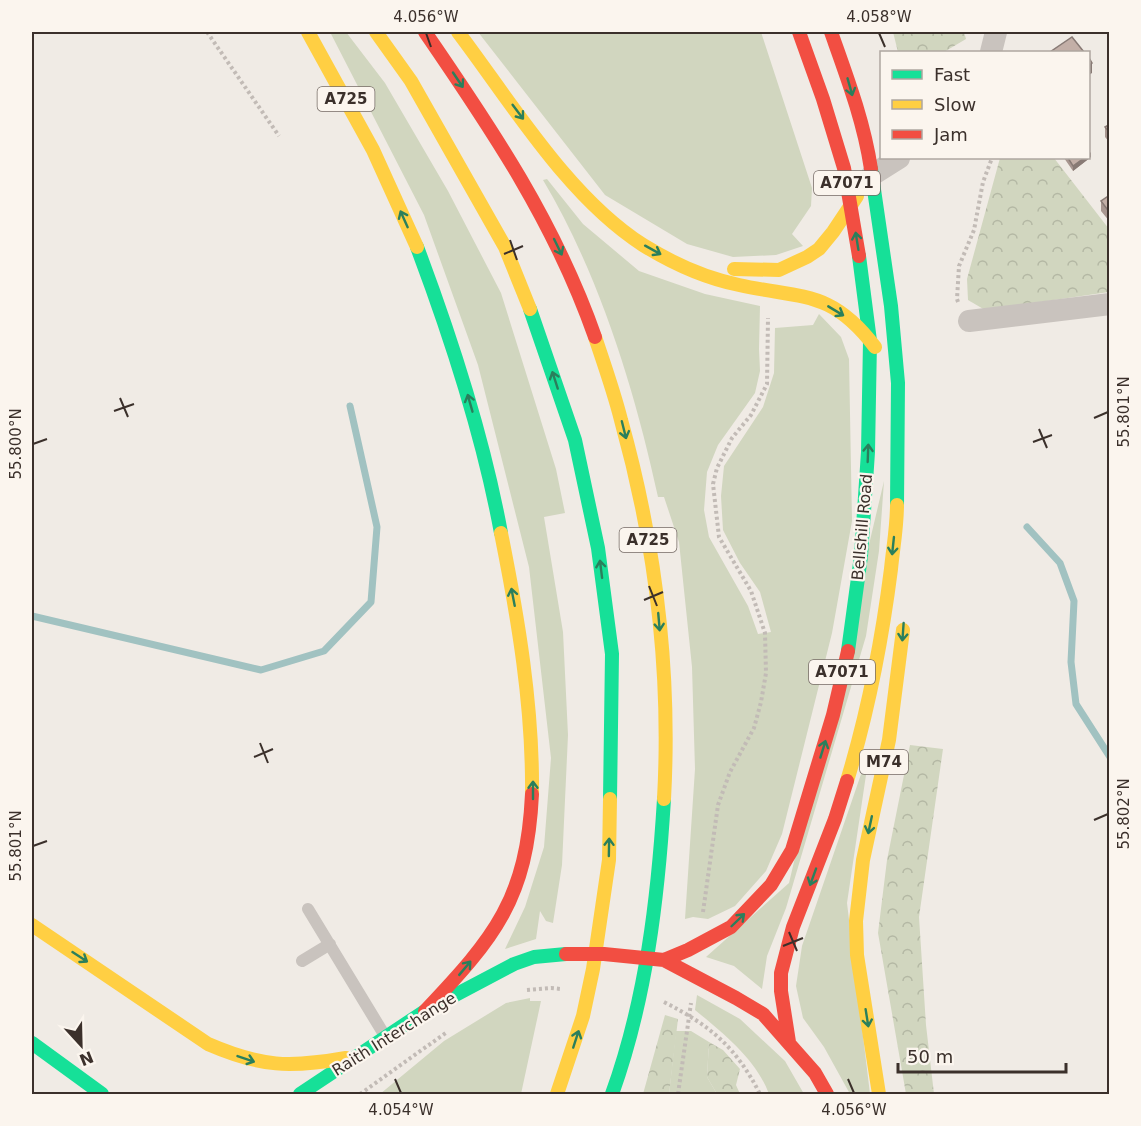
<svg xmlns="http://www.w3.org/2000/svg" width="1141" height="1126" font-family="'DejaVu Sans',sans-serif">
<defs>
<pattern id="forest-crowns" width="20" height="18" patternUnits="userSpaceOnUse" patternTransform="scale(1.5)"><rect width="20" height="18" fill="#d1d6bf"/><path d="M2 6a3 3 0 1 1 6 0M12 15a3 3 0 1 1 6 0" fill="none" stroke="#b4b8a4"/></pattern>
</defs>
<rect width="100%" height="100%" fill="#f0ebe5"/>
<!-- grass -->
<path fill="#d1d6bf" d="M330 32H346L385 83 448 191 501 293 556 469 565 513 544 517 563 632 568 735 562 865 553 923 546 921 540 911 536 939 505 949 525 907 544 847 551 758 529 567 478 365 424 215Z
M478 32H761L812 188 811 206 792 234 803 246 776 255 733 257 687 244 605 195Z
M547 179 583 224 639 271 705 294 760 306 759 349 760 371 755 393 718 445 707 472 704 510 709 537 748 606 758 634 771 632 760 592 740 563 723 530 721 496 724 466 763 407 774 373 775 328 813 325 819 314 841 337 849 359 852 521 832 633 782 834 766 871 735 906 708 919 693 917 685 919 695 769 692 667 679 542 664 497H658C635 390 599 274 543 180Z
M884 481 879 551 866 636 786 908 767 956 762 989 734 966 706 957 789 883Z
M870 748 847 903 870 1094H850L824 1047 803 1018 796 986 802 946Z
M697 995 740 1019 785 1061 804 1094H769C756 1059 723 1033 695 1010Z
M530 998V1001H541L521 1094H380L444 1041 506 1003Z
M676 1031H691L709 1042 707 1077 717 1094H669Z"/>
<!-- forest -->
<path fill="url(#forest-crowns)" d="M893 32H964L966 39 944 52H898Z
M1000 158H1054L1109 229V292L985 310 968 300 967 279Z
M910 745 943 749 919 917 926 1025 934 1094H906L878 933 887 860Z
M665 1015 678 1019 669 1094H643Z
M709 1042 723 1050 740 1069 736 1085 740 1094H717L707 1077Z"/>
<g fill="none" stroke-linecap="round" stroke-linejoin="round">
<!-- stream -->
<path stroke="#a1c2c1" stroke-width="7" d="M1027 527 1060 563 1074 601 1071 662 1076 704 1110 757
M32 616 261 670 324 651 371 602 377 527 350 406"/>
<!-- path -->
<path stroke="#c2bbb6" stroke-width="4" stroke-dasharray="3 3" stroke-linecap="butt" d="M207 32 279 136
M958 302 957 299 959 266 974 230 983 182 992 158
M703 912 718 805 730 772 754 728 761 702 766 673 765 633 751 591 719 537 713 484 717 468 732 438 751 415 767 384 768 318
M527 990 551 988 561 989
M664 1002C711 1026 736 1047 760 1094
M360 1094 447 1032
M678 1094 691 1003"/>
<!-- lane -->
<path stroke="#c9c3be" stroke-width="12" d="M308 909 385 1036
M302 961 330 944"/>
<!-- street -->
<path stroke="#c9c3be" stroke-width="22" d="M991 52 996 32
M872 175 899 158
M969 321 1110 304"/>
<!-- fast -->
<path stroke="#16e098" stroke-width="14" d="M871 169 891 306 898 383 897 505
M417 247C452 340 483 435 501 533
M530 309 575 440 598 548 612 654 610 799
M848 651 861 556 868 452 870 341 859 256
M32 1043 102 1094
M300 1094 425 1011 514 964 534 957 566 954
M612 1094C646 1000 658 898 664 799"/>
<!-- slow -->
<path stroke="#ffcf43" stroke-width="14" d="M308 32 373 150 417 247
M376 32 411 81 505 247 530 309
M458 32C511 102 568 197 643 245 672 263 705 278 739 285 802 299 831 289 875 347
M734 269 779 270 807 257 819 249 833 232 857 196
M595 337C604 364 614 392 621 420 655 542 671 672 664 799
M501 533C518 618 533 706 532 794
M847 781C868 712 882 640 891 569 893 548 897 527 897 505
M32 925 208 1044C261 1067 290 1068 346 1058
M557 1094 583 1016 593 969 609 860 610 799
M879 1094 857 955 856 921 863 860 889 740 903 630"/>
<!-- jam -->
<path stroke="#f24e42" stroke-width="14" d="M425 32C493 131 555 223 595 337
M799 32 823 99 844 168 859 256
M831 32C847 77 864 122 871 169
M566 954H604L664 960 736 998 763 1014 815 1073 827 1094
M664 960 688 950 731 927 771 885 792 850 833 715 848 651
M425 1011C495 937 527 899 532 794
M789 1042 781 991V973L793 927 835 819 847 781"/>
</g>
<!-- wall -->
<path fill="#a89690" d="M1110 124V143L1105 137V127Z
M1091 157 1073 171 1064 158H1089Z
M1110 195V222L1101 211V201Z"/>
<!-- shaded-wall -->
<path fill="#887a75" d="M1092 63V73L1089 75V65Z
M1091 152V157L1073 171V166L1084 158H1089V154Z"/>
<!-- building -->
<path fill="#c3afa7" stroke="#887a75" stroke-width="1.5" d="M1072 37 1084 52H1050Z
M1089 58 1092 63 1089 65Z
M1110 124V133L1105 127Z
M1068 158H1084L1073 166Z
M1110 195V213L1101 201Z"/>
<!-- one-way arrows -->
<defs><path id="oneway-shaft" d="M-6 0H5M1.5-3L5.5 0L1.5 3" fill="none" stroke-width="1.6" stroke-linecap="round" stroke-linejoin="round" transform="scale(1.5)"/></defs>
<g stroke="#2a7f5c">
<use href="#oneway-shaft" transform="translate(458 80) rotate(56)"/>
<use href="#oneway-shaft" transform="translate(850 87) rotate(74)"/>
<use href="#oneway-shaft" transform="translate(518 112) rotate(53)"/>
<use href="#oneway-shaft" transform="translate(404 219) rotate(-114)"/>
<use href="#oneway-shaft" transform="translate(857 241) rotate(-99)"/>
<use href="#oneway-shaft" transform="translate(558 247) rotate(64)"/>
<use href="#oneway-shaft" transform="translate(653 250) rotate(29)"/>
<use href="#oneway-shaft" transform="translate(836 311) rotate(31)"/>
<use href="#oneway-shaft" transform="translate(555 380) rotate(-108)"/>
<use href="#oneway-shaft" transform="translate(470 403) rotate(-106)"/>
<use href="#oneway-shaft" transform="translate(624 430) rotate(76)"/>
<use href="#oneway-shaft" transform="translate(868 453) rotate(-88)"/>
<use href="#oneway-shaft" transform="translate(893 546) rotate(96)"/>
<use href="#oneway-shaft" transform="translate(601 569) rotate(-97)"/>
<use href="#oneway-shaft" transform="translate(513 597) rotate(-101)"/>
<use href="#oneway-shaft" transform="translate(659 622) rotate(85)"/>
<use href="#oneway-shaft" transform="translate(903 632) rotate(94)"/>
<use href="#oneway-shaft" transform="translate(823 749) rotate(-73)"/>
<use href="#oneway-shaft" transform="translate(533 790) rotate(-90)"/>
<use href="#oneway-shaft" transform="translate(870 825) rotate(102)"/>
<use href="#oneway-shaft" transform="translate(609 847) rotate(-89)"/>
<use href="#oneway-shaft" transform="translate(813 877) rotate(110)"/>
<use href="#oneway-shaft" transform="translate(738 920) rotate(-44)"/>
<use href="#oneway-shaft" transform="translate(80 957) rotate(33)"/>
<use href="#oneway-shaft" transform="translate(465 968) rotate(-50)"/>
<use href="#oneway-shaft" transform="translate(867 1018) rotate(81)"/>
<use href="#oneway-shaft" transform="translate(576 1039) rotate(-72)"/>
<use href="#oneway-shaft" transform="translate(246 1059) rotate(19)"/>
</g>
<!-- ticks -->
<path fill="none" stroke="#3b302b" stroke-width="2" d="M426 33 431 47M879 33 885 47M510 240 517 260M504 254 523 246M120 398 128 417M114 411 134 404M1094 418 1108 412M1039 429 1047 448M1033 442 1052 435M33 444 47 439M649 586 657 606M644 600 663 592M260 743 268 763M254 757 273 749M1094 820 1108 814M33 846 47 841M789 932 797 951M783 946 803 938M395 1079 401 1093M848 1079 854 1093"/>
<g text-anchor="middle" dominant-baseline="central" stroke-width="4.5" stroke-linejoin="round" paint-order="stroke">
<!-- shield labels -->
<g fill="#fbf5ee" stroke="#756b66" stroke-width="1.5">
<rect x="317.5" y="87" width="57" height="24" rx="4.5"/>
<rect x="814" y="171" width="66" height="24" rx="4.5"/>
<rect x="619.5" y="528" width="57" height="24" rx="4.5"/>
<rect x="809" y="660" width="66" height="24" rx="4.5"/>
<rect x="860" y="750" width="48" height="24" rx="4.5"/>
</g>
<g font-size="15" font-weight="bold" fill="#3b302b">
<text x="346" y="99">A725</text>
<text x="847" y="183">A7071</text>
<text x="648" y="540">A725</text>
<text x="842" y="672">A7071</text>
<text x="884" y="762">M74</text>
</g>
<!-- street labels -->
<g font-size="16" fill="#3b302b" stroke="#fbf5ee">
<text transform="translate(862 527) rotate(-85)">Bellshill Road</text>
<text transform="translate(394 1034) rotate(-32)">Raith Interchange</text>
</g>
</g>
<!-- border -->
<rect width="1141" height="1126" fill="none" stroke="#fbf5ee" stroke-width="66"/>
<!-- legend -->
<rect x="880" y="51" width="210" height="108" fill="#fbf5ee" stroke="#aea6a0" stroke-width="1.5"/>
<rect x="892" y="70" width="30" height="9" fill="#16e098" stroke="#aea6a0" stroke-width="1.5"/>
<text x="934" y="81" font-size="18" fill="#3b302b">Fast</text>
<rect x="892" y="100" width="30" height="9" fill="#ffcf43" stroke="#aea6a0" stroke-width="1.5"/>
<text x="934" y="111" font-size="18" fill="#3b302b">Slow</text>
<rect x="892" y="130" width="30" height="9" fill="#f24e42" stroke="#aea6a0" stroke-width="1.5"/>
<text x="934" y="141" font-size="18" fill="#3b302b">Jam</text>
<!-- north arrow -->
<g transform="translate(81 1045) rotate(158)" stroke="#fbf5ee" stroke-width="4.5" paint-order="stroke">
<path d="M0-4.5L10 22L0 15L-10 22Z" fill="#3b302b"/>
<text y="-9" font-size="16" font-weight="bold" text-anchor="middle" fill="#3b302b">N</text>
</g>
<!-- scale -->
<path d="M898 1063v9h168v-9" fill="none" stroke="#3b302b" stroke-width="3"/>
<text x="907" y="1063" font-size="18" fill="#3b302b" stroke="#fbf5ee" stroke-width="4.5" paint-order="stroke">50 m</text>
<rect x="33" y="33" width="1075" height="1060" fill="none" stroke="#3b302b" stroke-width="2"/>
<g font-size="15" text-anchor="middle" fill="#3b302b">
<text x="426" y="22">4.056°W</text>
<text x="879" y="22">4.058°W</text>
<text transform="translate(1124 412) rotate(-90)" y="5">55.801°N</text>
<text transform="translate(16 444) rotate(-90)" y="5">55.800°N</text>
<text transform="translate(1124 814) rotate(-90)" y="5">55.802°N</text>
<text transform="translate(16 846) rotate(-90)" y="5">55.801°N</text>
<text x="401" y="1115">4.054°W</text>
<text x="854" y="1115">4.056°W</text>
</g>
</svg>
